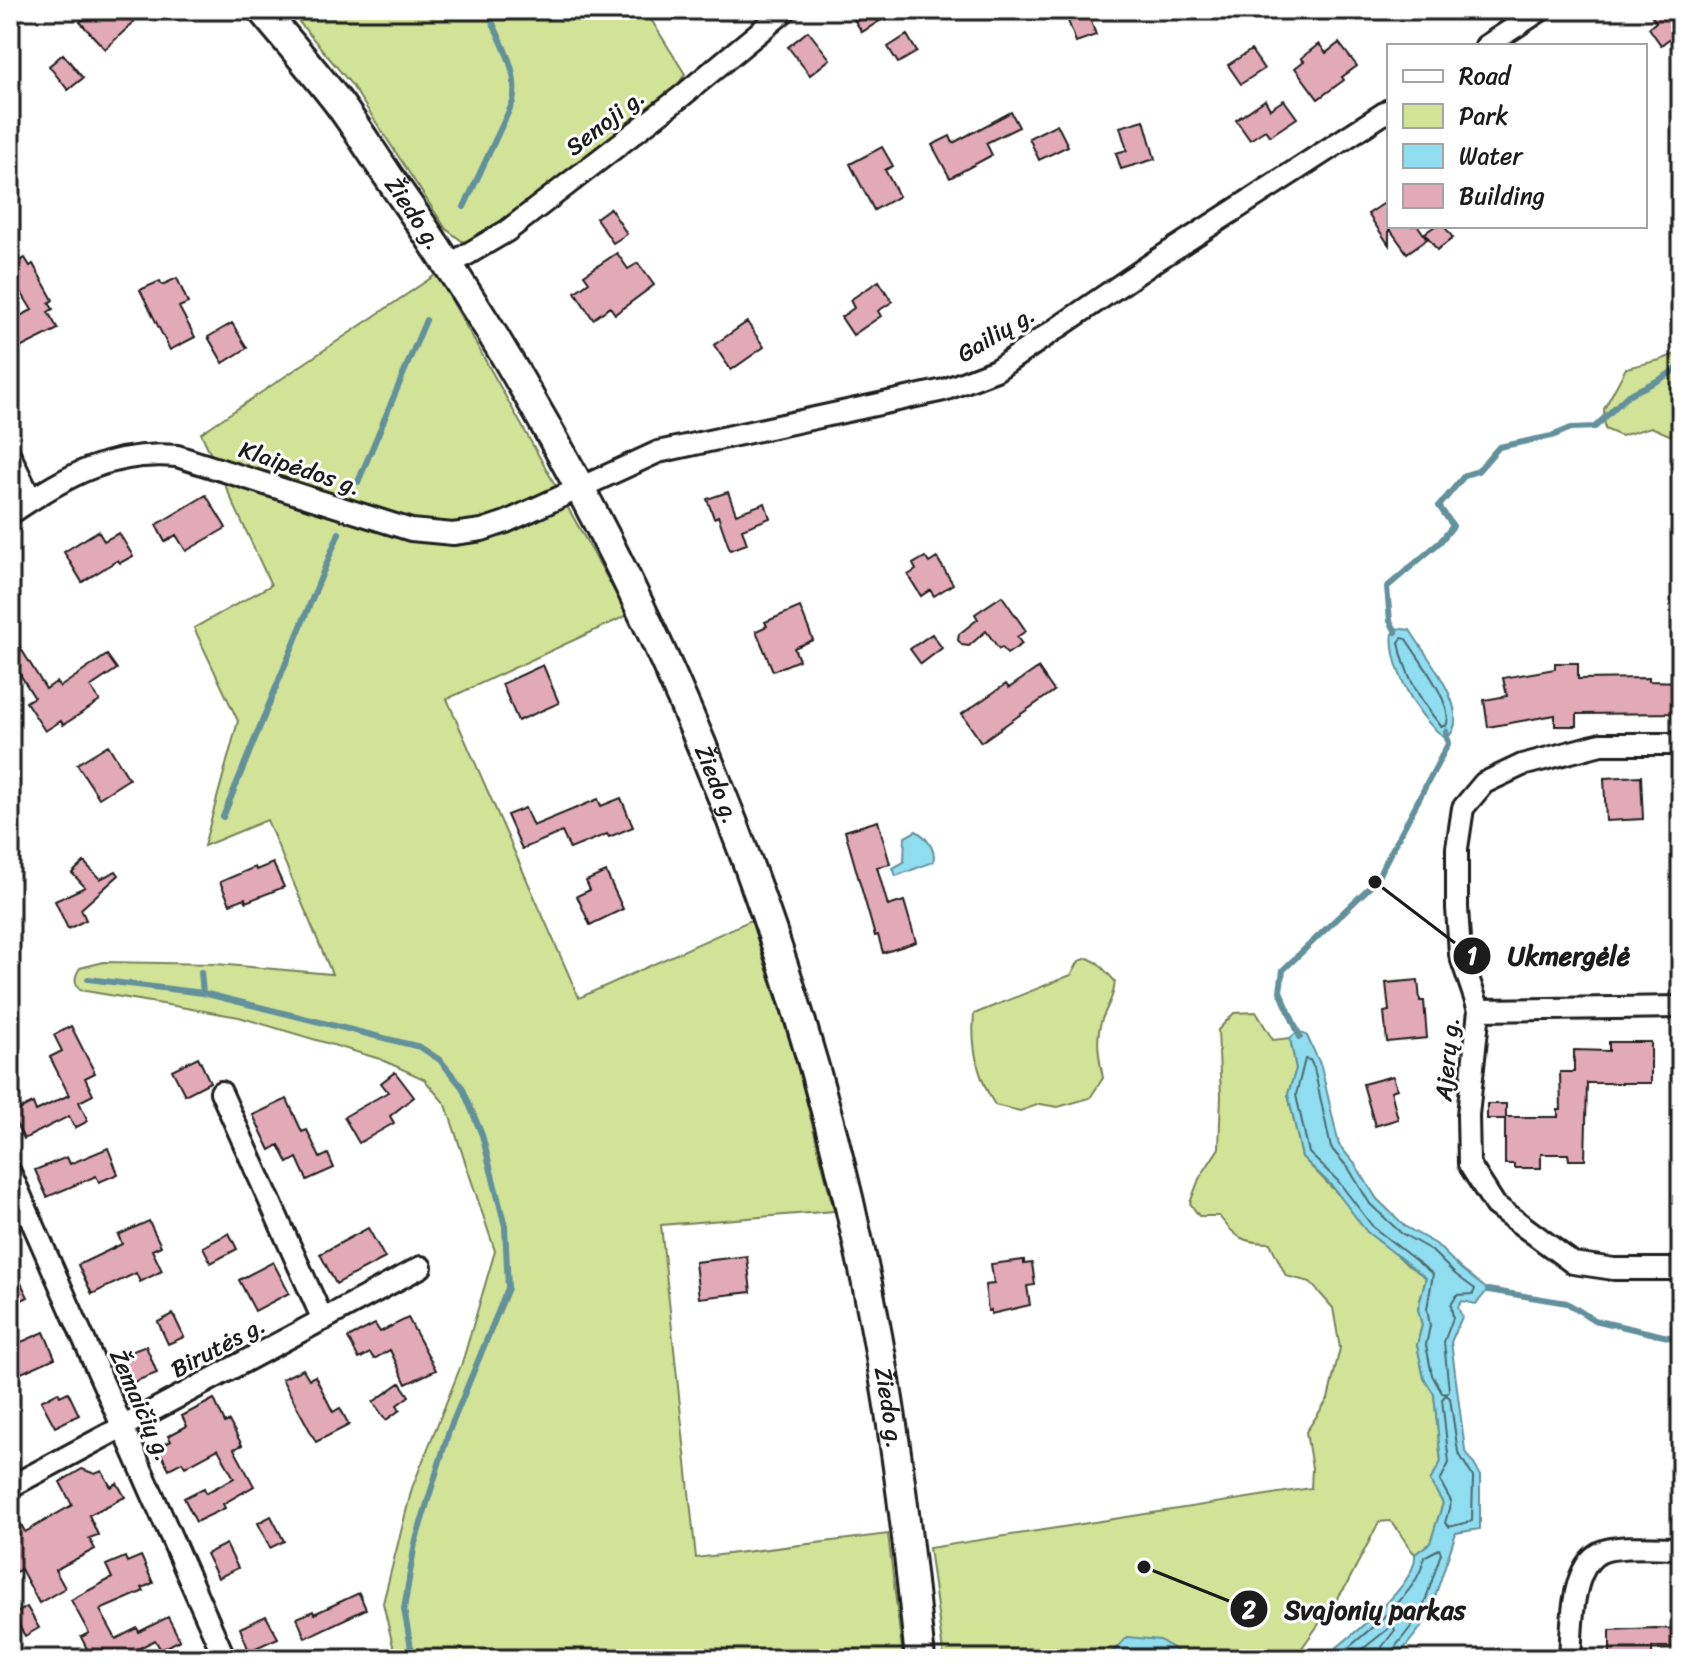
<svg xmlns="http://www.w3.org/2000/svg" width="1691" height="1669" font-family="Sriracha,sans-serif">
<rect width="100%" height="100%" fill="#fff"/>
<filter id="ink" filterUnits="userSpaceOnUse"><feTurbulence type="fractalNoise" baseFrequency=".0125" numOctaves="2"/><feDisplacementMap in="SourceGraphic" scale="16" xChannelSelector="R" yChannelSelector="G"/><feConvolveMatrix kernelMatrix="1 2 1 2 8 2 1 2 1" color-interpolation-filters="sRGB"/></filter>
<g filter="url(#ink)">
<!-- green -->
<path fill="#d2e397" stroke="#77805a" stroke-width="2" d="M289 10H645L685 74 668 99 503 224 470 243 462 241 446 229 351 84Z
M437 274 628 615 447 699 579 998 751 920 797 1064 834 1211 661 1225 696 1558 888 1534 903 1659H396L383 1603 412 1488 462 1363 495 1251 446 1105 424 1079 380 1059 239 1017 80 990C74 982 74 977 80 968L104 962 216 964 332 974 267 820 204 846 238 721 194 628 271 585 201 433Z
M1681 352V440L1651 427 1621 436 1605 429 1604 409 1626 368 1660 360Z
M1088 958 1098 963 1115 981C1114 996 1108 1005 1102 1019 1095 1038 1099 1058 1103 1078L1090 1098 1058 1107 1040 1104 1020 1111 995 1105C978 1078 971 1046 974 1014L1071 975 1079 961Z
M1256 1012 1273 1040 1290 1038 1296 1069 1288 1094 1302 1157 1407 1265 1426 1277 1418 1309 1422 1325 1417 1345 1424 1378 1434 1394 1441 1463 1430 1481 1443 1503 1430 1543 1415 1554C1404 1543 1401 1531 1390 1521L1379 1522 1346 1586 1294 1659H1189L1127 1637 1106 1659H944L929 1548 1311 1488 1312 1468 1306 1432 1328 1399 1340 1348 1333 1308 1310 1282 1286 1276 1270 1243C1243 1243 1236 1238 1219 1216H1199L1190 1203 1199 1179 1219 1148 1221 1096 1218 1030 1234 1013Z"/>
<!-- water -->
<path fill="#90ddef" stroke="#62909b" stroke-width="2" d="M1394 628 1410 630C1425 655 1475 714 1447 738 1418 723 1385 659 1394 628Z
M916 831C926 836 937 851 933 862L896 876 893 868 904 862 905 837Z
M1299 1031 1307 1036 1321 1066 1339 1145 1355 1164 1377 1199 1406 1227 1436 1244 1461 1269 1488 1290 1476 1304 1462 1301 1458 1307 1462 1317 1451 1342 1465 1450 1480 1474V1529L1456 1533 1428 1618 1396 1659H1323C1346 1639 1418 1586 1415 1554L1430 1543 1443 1503 1430 1481 1441 1462 1434 1394 1424 1378 1417 1345 1422 1325 1418 1309 1426 1278 1367 1232 1332 1186 1302 1157 1288 1094 1296 1069 1290 1038Z
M1127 1637 1160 1640 1189 1659H1106Z"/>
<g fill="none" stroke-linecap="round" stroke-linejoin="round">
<!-- shore -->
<path stroke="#4a6970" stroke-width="2" d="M1402 638 1406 639C1418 658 1456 707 1446 726H1441C1421 702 1404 672 1399 642Z
M1305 1059 1310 1060 1314 1068 1331 1148 1349 1169 1370 1204 1401 1233 1431 1250 1455 1274 1475 1289 1473 1294 1457 1295 1451 1305 1453 1318 1444 1342 1449 1391 1447 1394 1442 1393 1432 1375 1426 1345 1430 1326 1427 1309 1433 1274 1373 1227 1338 1181 1309 1153 1296 1095Z
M1446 1395 1450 1398 1458 1452 1473 1477 1472 1521 1449 1527 1445 1523 1451 1501 1440 1481 1449 1463 1442 1399Z
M1335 1659C1361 1636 1421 1593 1424 1557L1439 1549 1441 1553 1421 1614 1392 1651 1390 1659
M1350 1659 1393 1625 1395 1630 1382 1647 1380 1659"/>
<!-- stream -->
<path stroke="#62909b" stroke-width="6" d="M464 207 513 102C520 70 499 39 487 10
M358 482 426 320
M1396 632 1390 621 1387 587 1440 542 1453 526 1439 506 1465 475 1478 471 1499 447 1552 436 1571 428 1595 427 1628 395 1659 380 1681 366
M223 817 339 533
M201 972 203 993
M88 979 203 993 420 1047 440 1060 462 1087 482 1135 505 1226 508 1288 449 1431 415 1543 404 1609 413 1659
M1300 1037 1280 991 1283 970 1375 882 1448 744 1446 731
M1488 1290 1567 1303 1594 1320 1681 1340"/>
</g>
<!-- building -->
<path fill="#e2a9b9" stroke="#1c1c1c" stroke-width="2" d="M94 10H123L134 22 105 49 80 22Z
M861 10H897L862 32 852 16Z
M1064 10H1087L1096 35 1076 42Z
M1648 10H1671L1681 23V30L1661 45 1649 28 1656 22Z
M808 31 830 59 810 75 788 47Z
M907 35 917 52 898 63 888 47Z
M1339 43 1357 66 1342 77 1344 80 1318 99 1295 68 1304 61 1301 58 1319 44 1326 53Z
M1251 50 1264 69 1241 84 1228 65Z
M63 54 83 78 68 90 49 66Z
M1265 100 1270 109 1284 100 1297 118 1270 136 1265 130 1250 140 1236 120Z
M1011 112 1019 127 986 143 992 155 950 178 932 145 950 136 953 143Z
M1144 120 1155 159 1121 169 1116 153 1127 150 1120 127Z
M1057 124 1068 146 1039 160 1029 138Z
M882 147 893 166 885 170 899 196 874 210 850 164Z
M1389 200V226H1418L1427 239 1407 253 1389 228V245L1368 214Z
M610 208 627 234 613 243 596 218Z
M1435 226H1444L1453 238 1437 250 1425 233Z
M617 253 628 269 638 263 654 285 615 314 610 307 593 319 575 292 589 282 584 275Z
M25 258 30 266 33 264 53 300 49 303 53 309 48 312 58 329 10 353V321L32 310 16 284 10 287V266Z
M177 278 188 303 179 307 195 337 170 350 140 290 160 281 162 285Z
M879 281 892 302 878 311 881 316 853 335 841 317 854 308 850 300Z
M747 322 764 347 731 370 714 345Z
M232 323 247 348 223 363 208 337Z
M728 492 736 514 765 503 770 518 742 529 747 544 730 550 718 516 714 518 707 499Z
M206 495 226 528 186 551 176 535 165 542 156 525Z
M98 531 104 541 119 533 133 556 120 563 118 560 82 582 64 552Z
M925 557 929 563 937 558 953 584 934 596 930 590 921 596 908 575 916 570 913 564Z
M1002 596 1026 631 1017 637 1022 644 1007 654 1002 647 999 649 986 631 969 646 962 645 958 640 959 634 978 619 975 614Z
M800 607 813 640 794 648 799 660 773 671 756 631 767 626 765 622Z
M10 631 46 689 56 682 60 687 107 655 117 669 90 687 100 701 63 725 61 721 45 731 26 702 34 697 10 658Z
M932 634 942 648 921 664 910 649Z
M1555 663H1578V679L1649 678V681L1681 682V713L1577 714V726H1555V715L1488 727 1484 700 1507 696 1503 678 1555 669Z
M543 665 559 703 518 721 502 684Z
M1038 668 1054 691 981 742 962 714 1006 684 1009 688Z
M108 745 129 779 99 798 77 764Z
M1641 776 1643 819 1606 821 1604 778Z
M621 798 633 827 609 837 607 834 570 849 562 832 522 849 507 815 525 808 533 826 598 799 601 806Z
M878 821 890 864 877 867 888 906 904 901 916 942 883 953 878 935 875 936 845 831Z
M84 862 100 879 116 871 119 875 81 909 86 920 68 929 55 901 85 887 72 873Z
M273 863 284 887 246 902 245 898 230 904 220 882 255 867 256 870Z
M606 872 623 909 590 925 577 896 590 890 586 881Z
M1418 980 1420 1001H1424L1427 1038 1387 1042 1384 1012 1389 1011 1386 983Z
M71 1026 95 1073 85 1078 93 1095 79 1102 88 1121 75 1128 69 1116 24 1139 11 1114 33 1103 36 1111 69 1095 50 1057 62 1051 54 1035Z
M1609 1042H1651V1083H1587L1585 1160H1569L1568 1154H1541V1168H1514V1164H1505V1119H1487V1104H1506V1117H1558V1110H1561L1560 1072H1574V1050L1609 1051Z
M198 1057 210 1082 185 1095 172 1070Z
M395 1072 414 1097 390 1116 394 1123 359 1143 344 1117 388 1092 381 1083Z
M1393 1076 1397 1089 1391 1091 1398 1119 1375 1126 1363 1084Z
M287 1099 302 1132 307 1130 320 1158 328 1154 334 1168 307 1180 297 1158 288 1163 279 1145 270 1150 253 1115Z
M108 1148 118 1174 99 1182 96 1176 47 1197 35 1170 67 1157 70 1164Z
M149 1221 161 1246 152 1250 162 1271 140 1282 136 1273 92 1294 78 1265 122 1244 118 1235Z
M368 1228 385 1258 336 1284 320 1254Z
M229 1233 237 1249 211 1263 203 1247Z
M747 1256 751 1292 699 1298 695 1262Z
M1024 1260V1264L1032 1263 1035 1285 1027 1286 1030 1305 991 1314V1310L988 1311 985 1285 994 1284 991 1264Z
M10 1261 28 1297 10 1306Z
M273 1262 289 1293 255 1311 239 1280Z
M173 1314 184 1337 168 1344 158 1322Z
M408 1318 436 1370 406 1384 390 1350 374 1359 370 1353 359 1359 348 1338 375 1324 380 1332Z
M44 1332 55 1358 10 1378V1347Z
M146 1346 157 1373 131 1383 120 1356Z
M303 1369 309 1379 315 1376 333 1412 340 1408 349 1425 316 1442 282 1379Z
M400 1383 409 1396 397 1405 400 1410 386 1420 373 1402Z
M58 1392 60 1396 68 1392 79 1415 55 1427 41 1401Z
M214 1399 225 1423 229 1421 242 1445 234 1449 254 1486 223 1504 225 1508 196 1522 184 1498 204 1488 206 1493 234 1478 218 1449 185 1467 182 1462 169 1469 158 1448 171 1441 168 1436 187 1426 182 1416Z
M82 1469 95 1474 102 1471 111 1487 117 1483 125 1497 89 1515 98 1535 89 1538 95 1549 55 1570 65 1588 39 1603 21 1569 10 1575V1503L25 1532 72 1505 60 1482Z
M271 1516 284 1541 270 1548 258 1523Z
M226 1544 238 1568 218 1578 206 1554Z
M141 1556 153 1583 142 1588 144 1591 100 1610 116 1639 137 1628 139 1632 168 1617 180 1640 161 1650 155 1640 130 1653 133 1659H92L81 1637 89 1633 71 1600 112 1578 106 1565 125 1557 127 1562Z
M359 1593 366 1609 305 1638 297 1618 313 1611 314 1614Z
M27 1607 39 1628 25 1636 13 1615Z
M266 1616 278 1638 249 1651 240 1628Z
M1655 1628 1679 1629V1647H1652V1657H1638V1659H1610V1630Z"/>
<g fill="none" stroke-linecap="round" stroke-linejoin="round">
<!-- street casing -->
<g stroke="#1c1c1c" stroke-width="26">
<path id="street" d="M1486 46 1541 10
M449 265 507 231 682 96 786 10
M10 455 31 500
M10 514C64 477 110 450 177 456L411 530 453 534 482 530 506 522 658 452 944 390 996 370 1157 260 1389 110
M1681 744H1601L1522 765 1484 783 1463 808 1457 848V908L1460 954 1479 1010 1468 1115 1469 1164 1495 1205 1573 1263 1614 1269H1681
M1479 1010 1681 1007
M221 1092 323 1320
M10 1172 225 1659
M10 1487 421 1267
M1570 1659C1572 1630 1570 1569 1599 1553 1615 1544 1662 1548 1681 1548"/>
</g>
<!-- secondary casing -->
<g stroke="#1c1c1c" stroke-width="34">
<g id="secondary">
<path id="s1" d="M262 10C287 40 313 70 337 101 355 125 371 151 388 176 423 226 456 276 488 327 665 617 793 932 863 1265 891 1394 907 1527 920 1659"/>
</g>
</g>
<!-- street -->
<use href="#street" stroke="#fff" stroke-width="20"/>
<!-- secondary -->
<use href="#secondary" stroke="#fff" stroke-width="28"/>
</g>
</g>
<g text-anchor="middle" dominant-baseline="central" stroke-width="6" stroke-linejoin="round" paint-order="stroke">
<!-- street labels -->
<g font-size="24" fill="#1c1c1c" stroke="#fff">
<text transform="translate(605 122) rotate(-38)">Senoji g.</text>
<text stroke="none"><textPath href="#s1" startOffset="254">Žiedo g.</textPath></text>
<text transform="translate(996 334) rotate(-31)">Gailių g.</text>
<text transform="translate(300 468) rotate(18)">Klaipėdos g.</text>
<text stroke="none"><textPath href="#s1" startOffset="902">Žiedo g.</textPath></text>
<text transform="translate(1447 1059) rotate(-85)">Ajerų g.</text>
<text transform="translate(218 1347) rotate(-28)">Birutės g.</text>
<text transform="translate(141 1405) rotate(66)">Žemaičių g.</text>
<text stroke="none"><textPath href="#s1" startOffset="1550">Žiedo g.</textPath></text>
</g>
</g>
<!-- callouts -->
<path fill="none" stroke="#1c1c1c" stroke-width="3" d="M1375 882L1472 956M1144 1567L1249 1609"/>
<g fill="#1c1c1c" stroke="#fff" stroke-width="3">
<circle cx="1375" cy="882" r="8"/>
<circle cx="1144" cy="1567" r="8"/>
<circle cx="1472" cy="956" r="20"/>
<circle cx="1249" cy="1609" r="20"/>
</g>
<g font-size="24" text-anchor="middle" font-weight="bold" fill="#fff">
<text x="1472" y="964">1</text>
<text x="1249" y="1618">2</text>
</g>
<g font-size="26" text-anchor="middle" font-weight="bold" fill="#1c1c1c" stroke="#fff" stroke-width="6" stroke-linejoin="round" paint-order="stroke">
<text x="1569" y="965">Ukmergėlė</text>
<text x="1375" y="1619">Svajonių parkas</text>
</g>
<!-- margin -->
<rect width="1691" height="1669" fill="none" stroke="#fff" stroke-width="40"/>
<rect x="20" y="20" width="1651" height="1629" fill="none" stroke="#1c1c1c" stroke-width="3" filter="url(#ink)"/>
<!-- legend -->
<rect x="1387" y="44" width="260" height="184" fill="#ffffff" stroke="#a4a4a4" stroke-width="2"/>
<rect x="1403" y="70" width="40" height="12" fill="#ffffff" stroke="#a4a4a4" stroke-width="2"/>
<text x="1459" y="84" font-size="24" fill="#1c1c1c">Road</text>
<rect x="1403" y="104" width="40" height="24" fill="#d2e397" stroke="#a4a4a4" stroke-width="2"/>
<text x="1459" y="124" font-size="24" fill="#1c1c1c">Park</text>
<rect x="1403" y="144" width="40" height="24" fill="#90ddef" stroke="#a4a4a4" stroke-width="2"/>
<text x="1459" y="164" font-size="24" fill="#1c1c1c">Water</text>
<rect x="1403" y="184" width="40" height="24" fill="#e2a9b9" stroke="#a4a4a4" stroke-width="2"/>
<text x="1459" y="204" font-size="24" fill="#1c1c1c">Building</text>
</svg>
